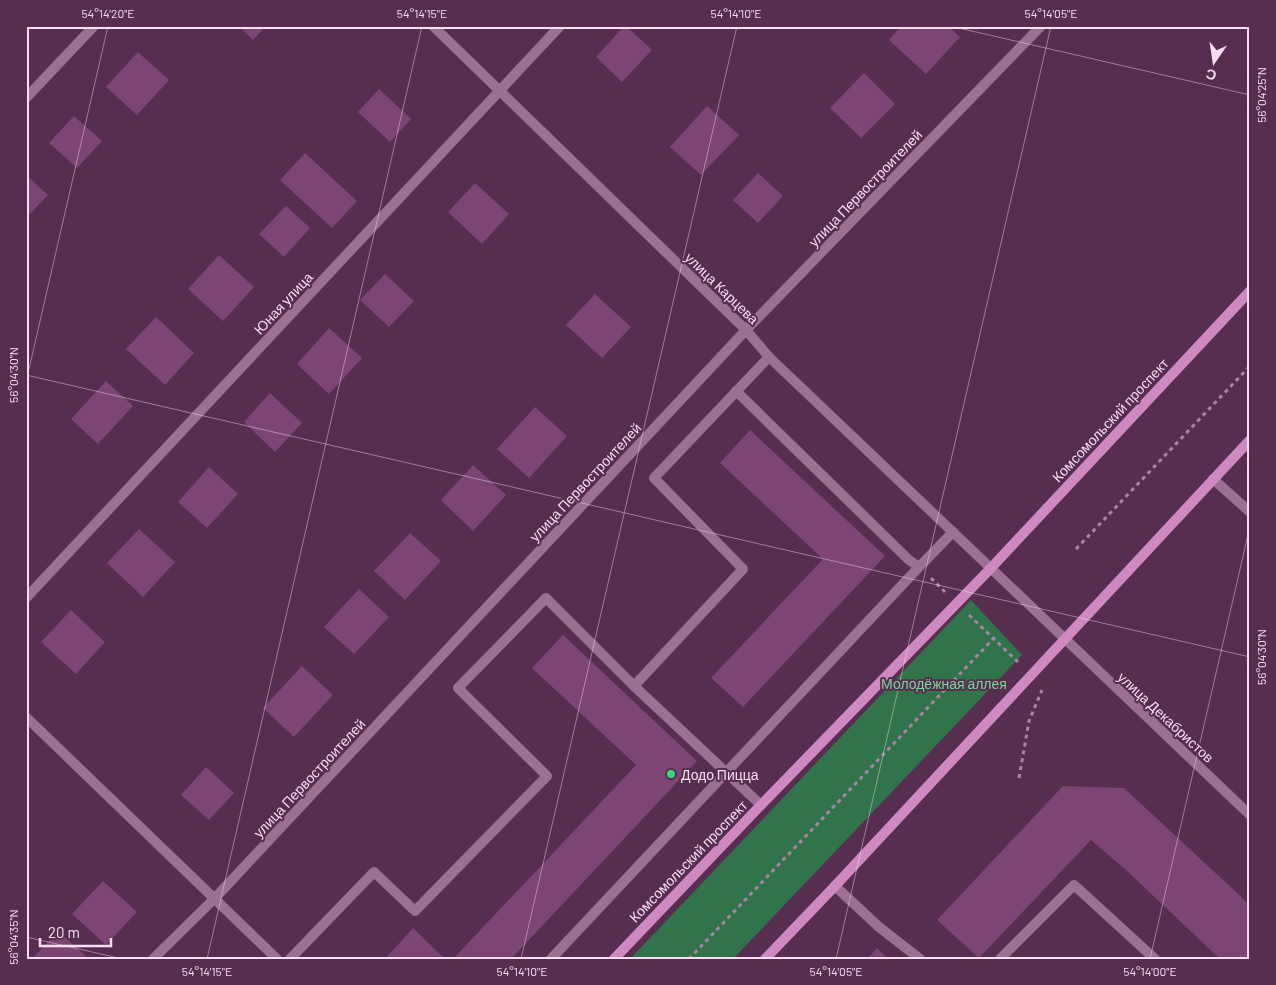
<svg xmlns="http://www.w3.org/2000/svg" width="1276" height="985" font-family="Barlow,sans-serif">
<rect width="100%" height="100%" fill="#572e4f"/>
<!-- green -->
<path fill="#31744b" d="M971 600 1022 655 733 959H630Z"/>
<!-- building -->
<path fill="#7d4573" d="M239 26H266L253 40Z
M624 26H626L652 50 622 82 596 57Z
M901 26H948L960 37 926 74 889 40Z
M138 52 169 80 137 115 106 87Z
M864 73 895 104 861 138 830 108Z
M379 89 411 119 390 142 358 112Z
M707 106 739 135 701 175 670 147Z
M74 116 102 141 77 168 49 143Z
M305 153 357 201 332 228 280 180Z
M758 173 783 196 758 223 733 200Z
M26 175 48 195 26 218Z
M475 183 509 214 482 244 448 212Z
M286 206 310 228 284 257 259 234Z
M219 255 254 287 223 321 188 289Z
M385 274 414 301 389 327 360 300Z
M595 294 631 327 602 358 566 325Z
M156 317 194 353 165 385 126 349Z
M329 328 362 358 329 394 297 364Z
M106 381 133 406 98 444 71 419Z
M270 393 302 423 275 452 244 422Z
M535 407 567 436 529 478 497 449Z
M750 430 885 556 743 707 711 678 823 559 720 463Z
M473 465 506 495 473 531 441 500Z
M209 467 238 494 207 528 178 502Z
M139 529 175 562 143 597 107 563Z
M410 533 441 561 405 600 374 571Z
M359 589 389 617 354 654 324 627Z
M71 610 105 642 76 674 41 642Z
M563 635 697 761 511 959H453L636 765 532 668Z
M302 666 333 695 294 737 263 708Z
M206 767 234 793 209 820 181 795Z
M1063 786 1124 788 1250 905V959H1220L1126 870 1091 840 979 958 937 920Z
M103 881 137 912 106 945 72 914Z
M413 928 445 959H385Z
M58 931 89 959H32Z
M877 948 888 959H867Z"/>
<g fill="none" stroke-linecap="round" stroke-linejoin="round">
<!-- path -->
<path stroke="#a886a1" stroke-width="3" stroke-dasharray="4 4" stroke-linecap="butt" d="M1076 549 1250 366
M931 578 945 592
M969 615 1018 662
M1019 778 1029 721 1042 690
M689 959 993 639"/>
<!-- lane -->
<path stroke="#9b7092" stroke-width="10" d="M736 391 909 560 919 567 953 532
M1213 479 1250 512
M634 686 743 569 654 478 769 357
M26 717 277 959
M835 886 879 927 920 959
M290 959 374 872 415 911 547 776 458 688 546 598 634 686 761 805
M551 959 919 567
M1000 959 1074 885 1155 959"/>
<!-- street -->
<path stroke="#9b7092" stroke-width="10" d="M433 26 746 330 769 357 1250 815
M26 98 94 26
M26 598 560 26
M153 959 215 898 746 330 1041 26"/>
<!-- secondary -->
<path stroke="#ce8ac0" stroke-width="10" d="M614 959 761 805 991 568 1250 291
M765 959 835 886 1250 440"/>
</g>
<!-- ticks -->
<path fill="none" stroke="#f8def2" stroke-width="1" stroke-opacity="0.45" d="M950 26 1250 95M26 375 1250 657M26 382 108 26M26 937 123 959M207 959 422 26M521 959 737 26M836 959 1051 26M1150 959 1250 526"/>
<!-- markers -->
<circle fill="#37d880" stroke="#572e4f" stroke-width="2" cx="671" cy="774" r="5"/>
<g text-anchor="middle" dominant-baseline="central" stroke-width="4" stroke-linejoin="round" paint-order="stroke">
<!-- street labels -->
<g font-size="14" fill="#f8def2" stroke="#572e4f">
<text transform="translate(865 188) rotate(-46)">улица Первостроителей</text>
<text transform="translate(722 288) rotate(44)">улица Карцева</text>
<text transform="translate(283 303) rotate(-47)">Юная улица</text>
<text transform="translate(1110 420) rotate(-47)">Комсомольский проспект</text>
<text transform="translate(585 482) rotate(-47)">улица Первостроителей</text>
<text transform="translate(1166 717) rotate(43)">улица Декабристов</text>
<text transform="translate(309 778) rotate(-47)">улица Первостроителей</text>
<text transform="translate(688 861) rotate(-46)">Комсомольский проспект</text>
</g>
<!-- park labels -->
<g font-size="14" fill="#77d99a" stroke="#572e4f">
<text x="944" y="683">Молодёжная аллея</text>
</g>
<!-- poi labels -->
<g font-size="14" fill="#f8def2" stroke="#572e4f" text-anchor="start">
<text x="681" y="774">Додо Пицца</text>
</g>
</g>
<!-- border -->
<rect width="1276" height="985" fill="none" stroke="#572e4f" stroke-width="55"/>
<!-- north arrow -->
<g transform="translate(1214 62) rotate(193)" stroke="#572e4f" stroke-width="4" paint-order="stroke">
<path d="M0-4L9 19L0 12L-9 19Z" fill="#f8def2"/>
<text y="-8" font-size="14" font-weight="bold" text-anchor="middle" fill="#f8def2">С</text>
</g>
<!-- scale -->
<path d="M40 938v8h71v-8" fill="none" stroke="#f8def2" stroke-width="2.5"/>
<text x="48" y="938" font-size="15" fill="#f8def2" stroke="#572e4f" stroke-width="4" paint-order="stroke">20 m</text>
<rect x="28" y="28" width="1220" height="930" fill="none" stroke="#f8def2" stroke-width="2"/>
<g font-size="12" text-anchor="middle" fill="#f8def2">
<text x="108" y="18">54°14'20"E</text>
<text x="422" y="18">54°14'15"E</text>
<text x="736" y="18">54°14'10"E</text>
<text x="1051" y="18">54°14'05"E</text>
<text transform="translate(1262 95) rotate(-90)" y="4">56°04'25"N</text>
<text transform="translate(14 375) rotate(-90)" y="4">56°04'30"N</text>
<text transform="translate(1262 657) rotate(-90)" y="4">56°04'30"N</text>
<text transform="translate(14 937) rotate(-90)" y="4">56°04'35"N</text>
<text x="207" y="976">54°14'15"E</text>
<text x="522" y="976">54°14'10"E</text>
<text x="836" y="976">54°14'05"E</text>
<text x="1150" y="976">54°14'00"E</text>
</g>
</svg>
